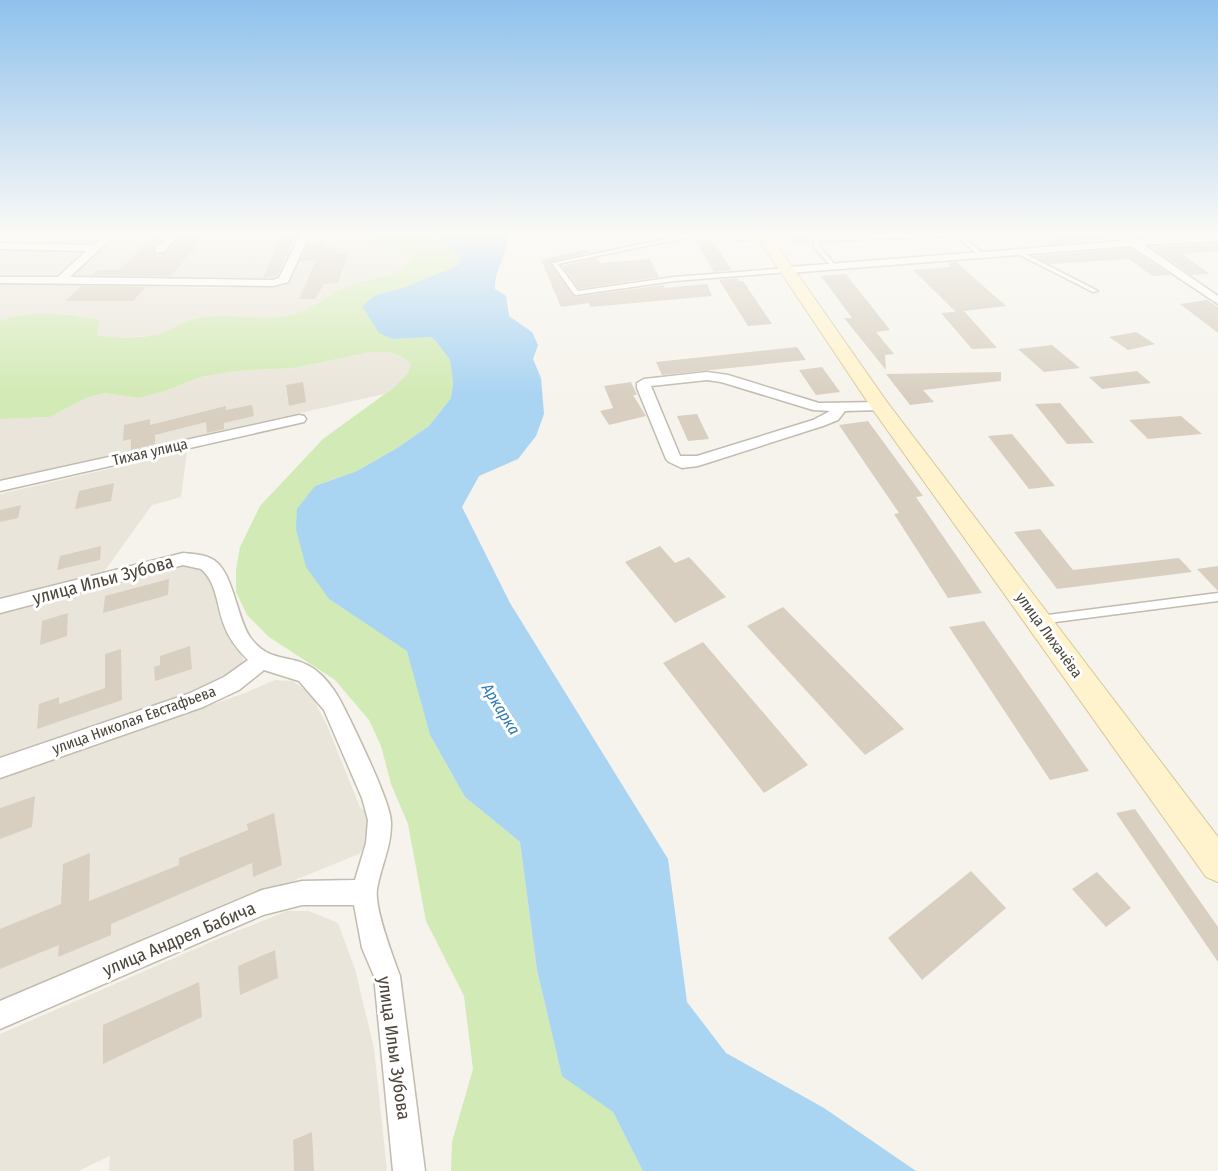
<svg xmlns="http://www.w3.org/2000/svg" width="1218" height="1171" font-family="'Fira Sans Condensed',sans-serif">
<rect width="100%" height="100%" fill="#f6f3ec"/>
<!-- residential -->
<path fill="#eae5da" d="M0 232H107L97 240 85 245 0 244Z
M118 232H171L159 244 156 251 174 239 179 232H301L281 276 272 281 73 277 74 273Z
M312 232H373L371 243 383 249 405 250 411 253 412 257 401 270 387 276 352 285 304 312 290 315 259 319 212 317 193 319 166 332 149 336 113 338 97 335 100 320 80 316 7 318 0 321V283L202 288 284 286 293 275Z
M0 248 80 250 85 254 57 277 0 278Z
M370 352H388L401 356 412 364 408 373 393 388 384 394 0 481V419L50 417 86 398 104 393 139 398 165 391 201 377 237 371 294 368Z
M187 451 181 497 152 505 103 573 0 599V494Z
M179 565 205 570 222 615 244 661 235 674 224 682 0 761V613Z
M275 680 292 681 310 693 326 723 360 807 380 825 359 854 0 1000V779L245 693Z
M287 911H309L338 923 355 969 374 1048 387 1171H109L110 1156 78 1171H0V1034L227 935Z"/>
<!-- green -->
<path fill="#d2eab5" d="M373 232 423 234 445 242 460 256 459 266 406 287 376 295 393 339 430 337 435 340 450 360 453 383 451 398 429 426 397 448 357 471 315 486 329 599 408 651 430 735 465 797 520 842 537 970 562 1075 613 1112 643 1171H451L452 1142 473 1069 464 996 426 921 408 824 391 784 381 746 369 720 335 680 269 637 247 615 236 592V570L240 547 260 506 323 439 393 388 408 373 411 364 401 356 388 352H370L294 368 237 371 201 377 165 391 139 398 104 393 86 398 50 417 0 419V321C26 309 72 314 100 320L97 335C118 339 145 339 165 332 175 328 184 321 194 319 226 312 259 322 290 315 314 310 330 293 352 285 374 277 398 279 412 257L411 253 405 250 375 248 371 244Z"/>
<!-- water -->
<path fill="#a9d4f2" d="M402 232H503L508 235C509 254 494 269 495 289L506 296 509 316 532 332 538 345 533 359 541 378 544 414 536 436 518 459 479 476 462 507 510 603 668 859 687 1002 726 1053 824 1108 916 1171H643L613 1112 562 1076 537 970 520 842 465 797 430 735 407 651 329 599 306 567 296 529 297 509 315 486 357 471 397 448 429 426 451 398 453 383 450 360 435 340 430 337 393 339 379 333 362 306 376 295 406 287 459 265 460 256C448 245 437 236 421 234 414 234 409 236 402 232Z"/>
<!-- building -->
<path fill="#d8cfc1" d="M155 232H168L154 246 156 254 166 253 183 232H209L171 276 92 275 97 270H119L146 244H149Z
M785 232H803L811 243 794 244Z
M1110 232 1117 239 1039 245 1065 235Z
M1127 232H1218V233L1136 238Z
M295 236 277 276 263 278 281 237Z
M710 237 732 270 714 272 694 239Z
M1218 243V251L1182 254 1210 274 1191 275 1151 247Z
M326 244 325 248 337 247 335 253 349 252 338 283 324 284 315 299H299L316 260 300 261 307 245Z
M1130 248 1171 275 1152 276 1129 259 1050 264 1034 256Z
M587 249 591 252 550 263 575 297 663 285 665 288 707 284 712 296 590 307 589 303 561 307 541 260Z
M596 258 601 263 650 259 659 277 579 289 562 266Z
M956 262 1006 306 956 312 913 270 949 267V263Z
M846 274 890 330 876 332 894 354 885 355 886 370 844 318H852L821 276Z
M737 278 739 281H743L772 324 748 326 719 280Z
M81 286 146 287 133 301H65Z
M1207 300 1218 307V333L1180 304Z
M964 311 997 348 972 349 941 313Z
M1136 332 1155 344 1128 350 1109 337Z
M1052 345 1080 368 1044 372 1018 349Z
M797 347 806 360 662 375 656 362Z
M822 367 840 392 816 395 799 370Z
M1137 371 1151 383 1102 389 1089 377Z
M1001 372V381L923 390 934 402 910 405 886 374Z
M303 382 306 402 289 406 286 385Z
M631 382 637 395H633L646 416 609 425 600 411 613 408 604 386Z
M1060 403 1094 443 1067 444 1035 404Z
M252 405 254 416 224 423V429L207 433 206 422 155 435V444L131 450V439L123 441 124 425 150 419V425L226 406V410Z
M697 414 709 439 688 441 677 416Z
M1181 416 1202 434 1148 439 1129 420Z
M868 421 923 496 916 497 982 593 948 598 894 514 899 513 839 425Z
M1012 434 1055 486 1029 489 988 436Z
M114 483 111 501 75 509 79 491Z
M21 505 18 518 0 522V510Z
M1040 529 1073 570 1179 558 1192 572 1057 589 1014 532Z
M101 546 100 560 57 570 60 556Z
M660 546 675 563 689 557 726 597 675 623 625 562Z
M1218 566V591L1197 569Z
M169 579 168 595 103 613 105 596Z
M783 607 904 729 865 755 747 626Z
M68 613 67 636 40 645 42 621Z
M984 621 1089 771 1050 780 949 627Z
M703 642 808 765 764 793 663 663Z
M190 646 192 669 155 681 154 667 160 665V656Z
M121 649 122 700 37 729 39 704 59 697V704L105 688V654Z
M35 796 32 827 0 839V808Z
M1135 809 1218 927V962L1116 813Z
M274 813 282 865 253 877 252 863 111 924V935L58 957 59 945 0 969V929L61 904 63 864 90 853 89 901 179 865V858L248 830 247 824Z
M971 871 1006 908 922 980 888 938Z
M1097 872 1131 908 1106 927 1072 889Z
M275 950 278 978 240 995 238 966Z
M199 982 202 1017 103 1064V1025Z
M312 1132 314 1171H294L293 1140Z"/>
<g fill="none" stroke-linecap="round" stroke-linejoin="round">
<!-- lane casing -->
<g stroke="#c2bbae" stroke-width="3">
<path id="lane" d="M698 232H722L740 236 765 235 768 237 765 239 740 240 717 234 700 235 558 264 578 291 674 277 789 268 792 270 789 272 674 281 576 295 574 294 552 263Z
M931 232 960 233 983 254 978 255 957 236 819 241V246L836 266 833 268 813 246 814 240 817 238Z
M1014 250H1018L1098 291 1093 292 1014 252Z
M1218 593V601L1040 624 1037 623 1035 620 1037 617 1040 616Z"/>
</g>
<!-- street casing -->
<g stroke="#c2bbae" stroke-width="3">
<path id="street" d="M107 232H118L70 277 273 280 279 278 301 232H311L288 282 273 286 0 283V277H58L86 251 0 249V243L93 245Z
M171 232H181L164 252H156V248Z
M1112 232H1123L1135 240 1218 235V241L1144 245 1218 296V304L1131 246 789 273 784 270 789 267 1123 241Z
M707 372 728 375 819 403 880 402 887 406 880 410 845 411 838 420 823 426 698 466 682 468 669 462 666 459 637 388V383L644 379ZM707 380 721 382 813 410 830 411 813 420 697 456H680L651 386Z
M299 415 304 416 306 419 304 422 0 491V481Z
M183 553C192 554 202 554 210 558 233 567 236 617 250 637 270 665 292 653 314 669 324 676 334 689 340 700 351 721 391 802 391 822 392 845 381 866 377 889 374 908 393 957 400 976L425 1171H393L374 976 362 948 354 905H302L263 915 0 1029V1001L262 890 302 881 355 880 366 843 368 820 362 798 324 710 299 681 264 670 239 690 203 707 0 778V758L188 694 224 677 248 660C238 650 229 639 224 625 217 607 217 582 201 569L183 565 0 613V599Z"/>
</g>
<!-- secondary casing -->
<g stroke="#d6c79b" stroke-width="2">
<path id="secondary" d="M754 232H768L887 402 1218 837V882L1206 877 873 410Z"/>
</g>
<!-- lane -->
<use href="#lane" fill="#fff" fill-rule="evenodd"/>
<!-- street -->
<use href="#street" fill="#fff" fill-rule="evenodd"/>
<!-- secondary -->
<use href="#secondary" fill="#fff3cd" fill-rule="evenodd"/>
</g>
<!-- sky -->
<linearGradient id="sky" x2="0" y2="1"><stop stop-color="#8fc1ec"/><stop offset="0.59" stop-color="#fbfaf6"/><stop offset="1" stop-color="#fbfaf6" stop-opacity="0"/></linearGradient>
<rect width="1218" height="396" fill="url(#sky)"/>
<g text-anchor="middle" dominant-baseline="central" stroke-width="6" stroke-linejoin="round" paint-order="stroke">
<!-- street labels -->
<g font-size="15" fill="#4b4439" stroke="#fff">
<text transform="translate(150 452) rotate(-13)">Тихая улица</text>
<text transform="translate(1049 635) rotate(54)">улица Лихачёва</text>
<text transform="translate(134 720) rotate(-20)">улица Николая Евстафьева</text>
</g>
<!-- water labels -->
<g font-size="16" font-style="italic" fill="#2e7ab2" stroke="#fff">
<text transform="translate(501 709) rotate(58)">Аркарка</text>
</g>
<!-- near-street labels -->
<g font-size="18" fill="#4b4439" stroke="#fff">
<text transform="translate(103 580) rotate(-15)">улица Ильи Зубова</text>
<text transform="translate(179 939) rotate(-23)">улица Андрея Бабича</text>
<text transform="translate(394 1048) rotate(82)">улица Ильи Зубова</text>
</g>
</g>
</svg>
